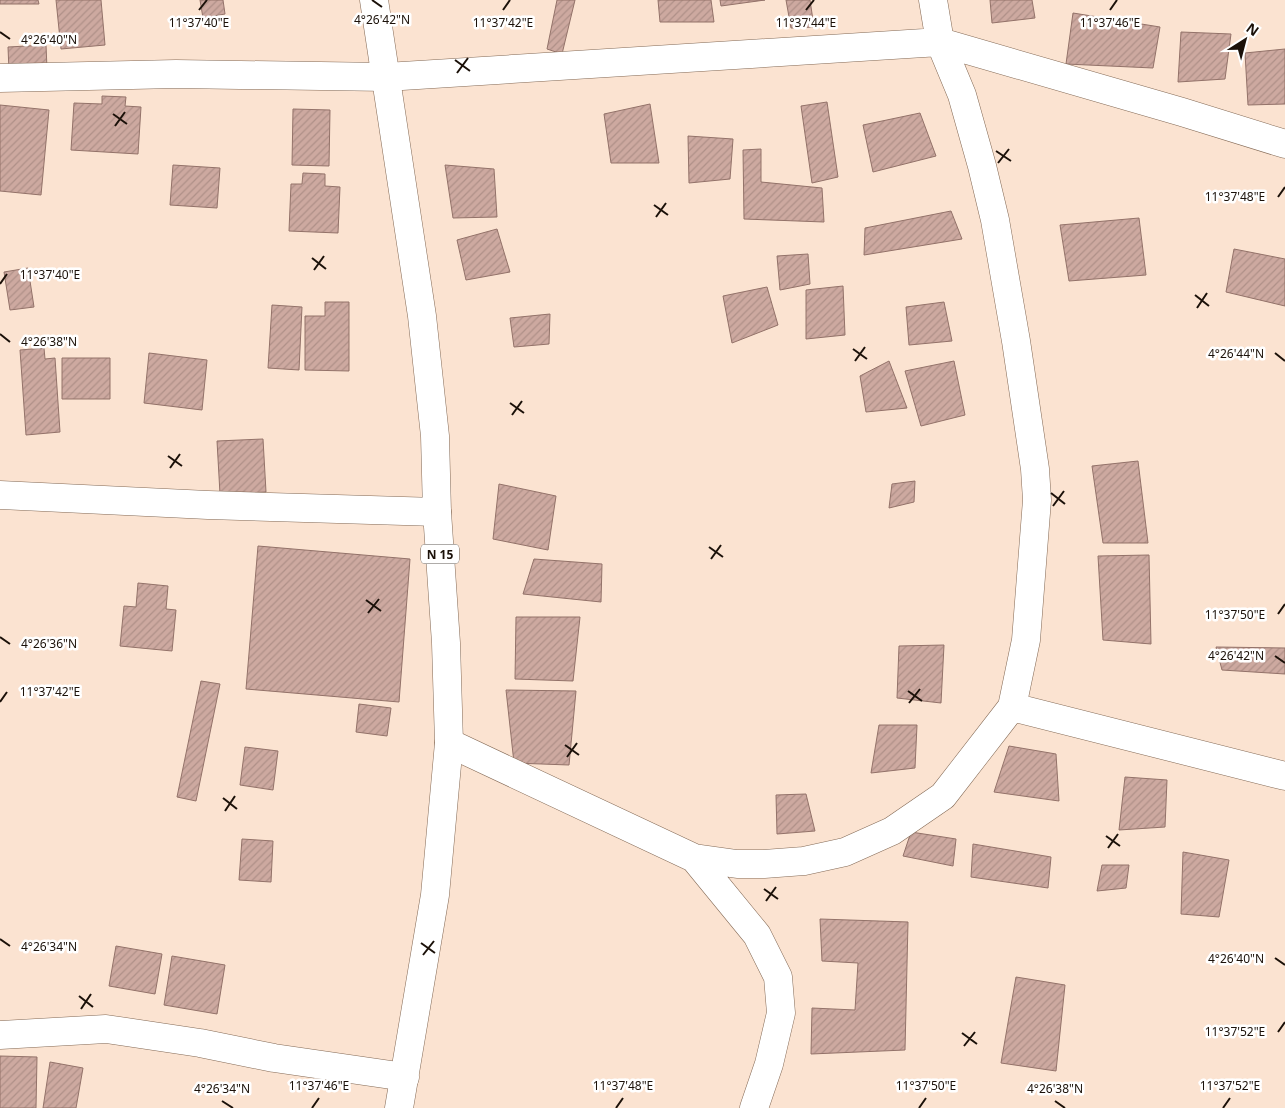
<svg xmlns="http://www.w3.org/2000/svg" width="1285" height="1108" font-family="'Noto Sans',sans-serif">
<defs>
<pattern id="building-hatch" width="6" height="6" patternUnits="userSpaceOnUse" patternTransform="scale(1.25)"><rect width="6" height="6" fill="#cda9a0"/><path d="M-1 1l2-2M0 6l6-6M5 7l2-2" fill="none" stroke="#af9088"/></pattern>
</defs>
<rect width="100%" height="100%" fill="#fbe3d1"/>
<!-- building -->
<path fill="url(#building-hatch)" stroke="#937269" d="M0 0H38L39 4H0Z
M56 0H101L105 45 61 49Z
M200 0H223L225 14 203 18Z
M557 0H575L562 54 547 49Z
M658 0H711L714 22H660Z
M720 0H765L721 6Z
M786 0H810L814 27 791 28Z
M990 0H1032L1035 18 992 23Z
M1073 13 1160 27 1153 68 1066 64Z
M1181 32 1231 34 1225 79 1178 82Z
M46 45 47 69 9 71 8 47Z
M1285 49V104L1248 105 1245 53Z
M102 96 126 97 125 106 141 107 138 154 71 150 74 103 102 104Z
M827 102 838 177 812 183 801 106Z
M650 104 659 163H611L604 114Z
M0 105 49 110 41 195 0 191Z
M293 109 330 110 329 166 292 165Z
M920 113 936 156 873 172 863 125Z
M688 136 733 139 730 179 689 183Z
M761 149V182L822 188 824 222 744 219 743 150Z
M173 165 220 168 217 208 170 205Z
M445 165 494 169 497 217 453 218Z
M303 173 325 174V186L340 187 338 233 289 231 291 184H302Z
M951 211 962 239 864 255 865 228Z
M1139 218 1146 275 1069 281 1060 225Z
M497 229 510 272 466 280 457 240Z
M1234 249 1285 259V306L1226 292Z
M808 254 810 284 780 290 777 256Z
M28 268 34 307 10 310 4 272Z
M843 286 845 335 806 339V290Z
M767 287 778 325 732 343 723 296Z
M325 302H349V371L305 370V316H325Z
M944 302 952 341 909 345 906 307Z
M272 305 302 307 299 370 268 368Z
M550 314 549 344 514 347 510 318Z
M44 348 45 359 55 358 60 432 26 435 20 350Z
M149 353 207 360 202 410 144 403Z
M62 358H110V399H62Z
M889 361 907 408 866 412 860 376Z
M954 361 965 415 921 426 905 371Z
M263 439 266 492 220 494 217 441Z
M1138 461 1148 543H1103L1092 466Z
M915 481 914 502 889 508 892 484Z
M499 484 556 496 548 550 493 539Z
M258 546 410 559 399 702 246 689Z
M1149 555 1151 644 1103 640 1098 556Z
M534 559 602 564 601 602 523 594Z
M138 583 168 586 166 609 176 610 172 651 120 646 124 606 136 607Z
M516 617H580L573 681 515 679Z
M944 645 941 703 897 698 899 646Z
M1216 647 1285 648V674L1222 670Z
M201 681 220 684 196 801 177 797Z
M506 690 576 691 569 765 514 763Z
M359 704 391 708 387 736 356 732Z
M879 725H917L915 768 871 773Z
M1009 746 1056 754 1059 801 994 792Z
M245 747 278 751 273 790 240 785Z
M1125 777 1167 780 1165 827 1119 830Z
M806 794 815 831 777 834 776 795Z
M911 832 956 839 953 866 903 856Z
M242 839 273 841 271 882 239 880Z
M973 844 1051 857 1048 888 971 877Z
M1183 852 1229 860 1219 917 1181 914Z
M1102 865H1129L1126 888 1097 891Z
M820 919 908 922 905 1050 811 1054 812 1008 855 1010 858 963 822 961Z
M116 946 162 954 155 994 109 986Z
M172 956 225 965 217 1014 164 1005Z
M1016 977 1065 985 1056 1071 1001 1063Z
M0 1056 37 1057 36 1108H0Z
M50 1062 83 1068 76 1108H43Z"/>
<g fill="none" stroke-linecap="round" stroke-linejoin="round">
<!-- minor casing -->
<g stroke="#846a56" stroke-width="29">
<path id="minor" d="M0 78 176 74 386 77 940 42 1182 112 1285 144
M0 495 208 505 437 512
M1012 707 1285 776
M449 743 694 858 737 864H764L804 861 845 852 892 831 943 796 1012 707 1026 640 1037 500 1035 469 1016 341 995 220 982 166 962 95 940 42 933 0
M694 858 757 935 778 977 781 1013 769 1064 754 1108
M0 1035 106 1029 200 1043 274 1058 405 1077"/>
</g>
<!-- trunk casing -->
<g stroke="#846a56" stroke-width="29">
<path id="trunk" d="M374 0 422 316 435 436 437 512 446 643 449 743 435 895 399 1108"/>
</g>
<!-- minor -->
<use href="#minor" stroke="#fff" stroke-width="28"/>
<!-- trunk -->
<use href="#trunk" stroke="#fff" stroke-width="28"/>
</g>
<!-- ticks -->
<path fill="none" stroke="#1b1109" stroke-width="2" d="M372 0 382 7M199 10 207 0M503 10 510 0M806 10 814 0M1110 10 1117 0M0 32 10 39M455 60 470 71M457 73 468 58M113 114 127 124M115 126 125 112M996 151 1011 161M998 163 1009 149M1278 197 1285 187M654 205 668 215M656 217 666 203M312 258 326 269M314 270 324 256M0 284 7 274M1195 295 1209 306M1197 308 1207 293M0 334 10 342M853 349 867 359M1275 353 1285 361M855 361 865 347M510 403 524 413M512 415 522 401M168 456 182 466M170 468 180 454M1051 493 1065 504M1053 506 1064 491M709 547 723 557M711 559 721 545M366 600 381 611M368 613 379 599M1278 614 1285 604M0 637 10 644M1275 656 1285 663M908 691 922 701M0 702 7 692M909 703 920 689M565 745 579 755M567 757 577 743M223 798 237 809M225 811 235 796M1106 836 1120 846M1108 848 1118 834M764 889 778 899M766 901 776 887M0 939 10 946M421 943 435 953M423 955 434 941M1275 958 1285 965M79 996 93 1007M81 1009 91 994M1278 1032 1285 1022M962 1033 977 1044M964 1046 975 1032M222 1101 233 1108M1055 1101 1065 1108M312 1108 319 1098M616 1108 623 1098M919 1108 926 1098M1223 1108 1230 1098"/>
<g text-anchor="middle" dominant-baseline="central" stroke-width="5" stroke-linejoin="round" paint-order="stroke">
<!-- shield labels -->
<rect fill="#fff" stroke="#5f5853" stroke-width="1" x="421" y="544.5" width="38" height="19" rx="4"/>
<g font-size="12" font-weight="bold" fill="#1b1109">
<text x="440" y="554">N 15</text>
</g>
</g>
<g font-size="12" text-anchor="middle" fill="#1b1109" stroke="#fff" stroke-width="5" stroke-linejoin="round" paint-order="stroke">
<text x="382" y="24">4°26'42"N</text>
<text x="199" y="27">11°37'40"E</text>
<text x="503" y="27">11°37'42"E</text>
<text x="806" y="27">11°37'44"E</text>
<text x="1110" y="27">11°37'46"E</text>
<text x="49" y="44">4°26'40"N</text>
<text x="1235" y="201">11°37'48"E</text>
<text x="50" y="279">11°37'40"E</text>
<text x="49" y="346">4°26'38"N</text>
<text x="1236" y="358">4°26'44"N</text>
<text x="1235" y="619">11°37'50"E</text>
<text x="49" y="648">4°26'36"N</text>
<text x="1236" y="660">4°26'42"N</text>
<text x="50" y="696">11°37'42"E</text>
<text x="49" y="951">4°26'34"N</text>
<text x="1236" y="963">4°26'40"N</text>
<text x="1235" y="1036">11°37'52"E</text>
<text x="319" y="1090">11°37'46"E</text>
<text x="623" y="1090">11°37'48"E</text>
<text x="926" y="1090">11°37'50"E</text>
<text x="1230" y="1090">11°37'52"E</text>
<text x="222" y="1093">4°26'34"N</text>
<text x="1055" y="1093">4°26'38"N</text>
</g>
<!-- north arrow -->
<g transform="translate(1245 40) rotate(36)" stroke="#ffffff" stroke-width="4" paint-order="stroke">
<path d="M0-4L9 19L0 12L-9 19Z" fill="#1b1109"/>
<text y="-8" font-size="14" font-weight="bold" text-anchor="middle" fill="#1b1109">N</text>
</g>
</svg>
